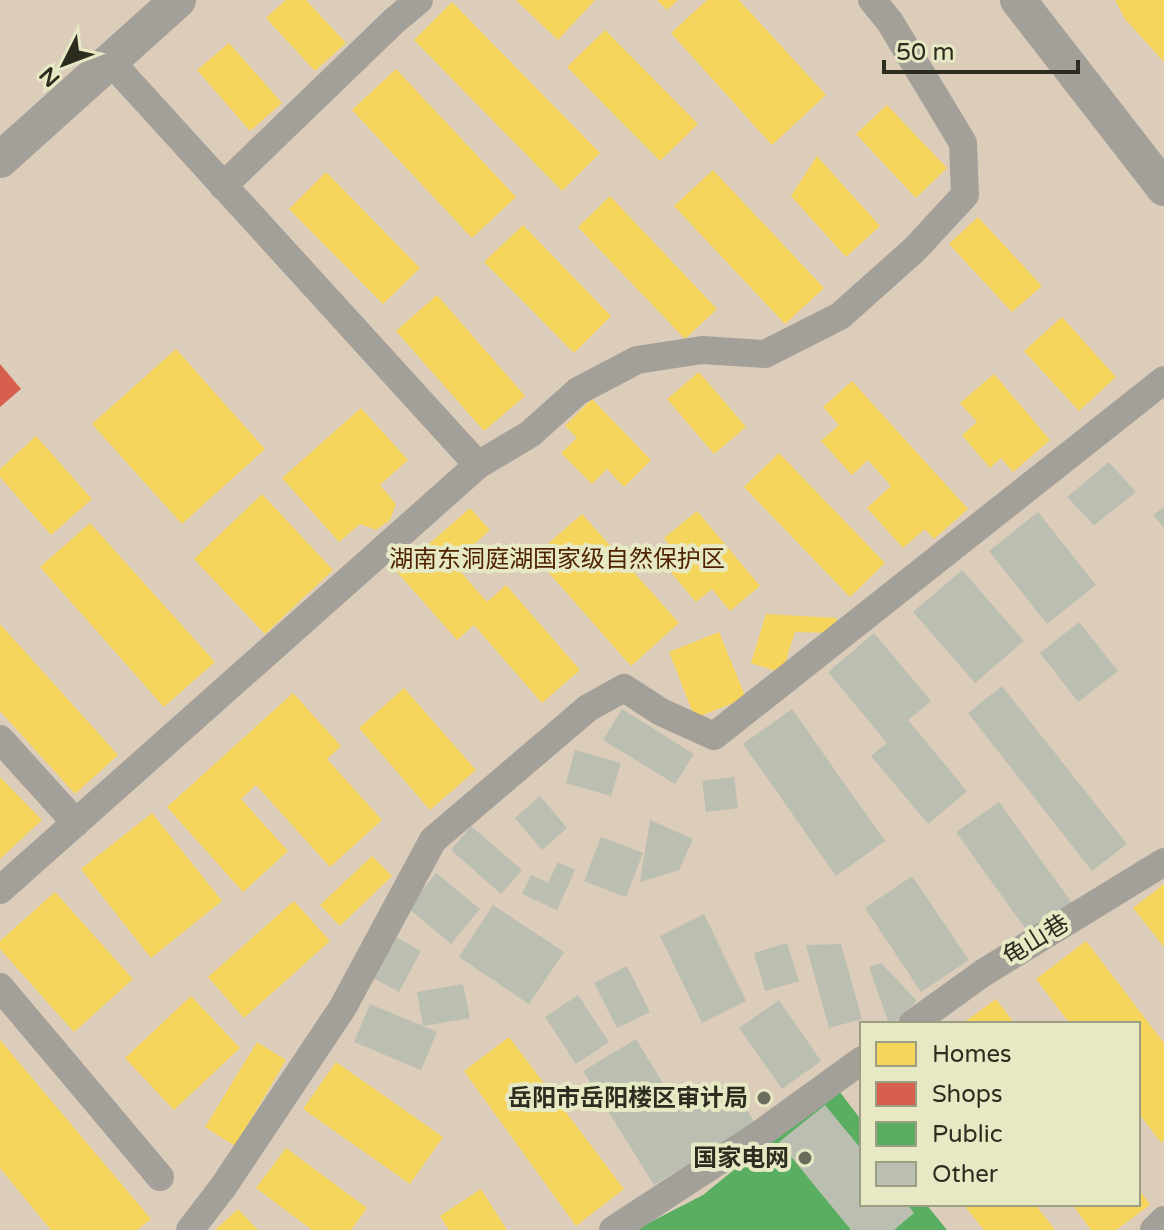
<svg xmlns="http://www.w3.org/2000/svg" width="1164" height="1230" font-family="'Varela Round','Noto Sans SC',sans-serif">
<rect width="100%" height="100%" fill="#e0e1cd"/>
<!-- green -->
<path fill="#dcccba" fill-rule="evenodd" d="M0 0H1164V1230H0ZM862 1024H1138V1204H862Z"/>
<!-- homes -->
<path fill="#f6d55c" d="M286 0H306L346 43 315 71 266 18Z
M516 0H595L558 40Z
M657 0H678L667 10Z
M707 0H739L826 95 772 145 671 33Z
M1115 0H1164V62L1125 19Z
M452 2 600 153 562 191 414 40Z
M605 30 698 124 660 161 567 67Z
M229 43 282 103 250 131 197 70Z
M396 69 516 197 472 238 352 110Z
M887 105 947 168 916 198 856 134Z
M817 156 880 226 846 257 791 196Z
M713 170 824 288 785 324 674 206Z
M326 172 420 268 383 304 289 209Z
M610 196 717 309 685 339 578 227Z
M978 217 1042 286 1012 312 949 244Z
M523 225 611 316 574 353 484 262Z
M437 295 525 396 484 431 396 331Z
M1062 317 1116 377 1079 411 1024 351Z
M176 349 265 449 182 524 92 424Z
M699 372 746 427 714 454 667 399Z
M994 374 1050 440 1013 472 1001 458 990 468 962 435 977 422 960 403Z
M852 381 968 509 934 539 925 529 903 548 867 508 891 486 868 460 852 475 821 441 839 425 823 407Z
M592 399 651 460 624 487 607 469 592 484 561 453 577 438 565 426Z
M361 408 408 460 380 485 396 504 390 520 376 530 360 524 339 542 282 478Z
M36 436 92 499 51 535 0 477V469Z
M779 453 885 563 850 597 744 487Z
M262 494 333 570 265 634 194 559Z
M470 508 490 530 453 563 487 602 506 585 580 670 542 703 474 625 457 640 397 572Z
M697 511 760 586 730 611 712 589 696 602 667 568 680 557 664 538Z
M582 514 679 623 631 666 534 556Z
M90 523 215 662 164 707 40 567Z
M766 614 837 618 832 633 795 632 782 673 751 663Z
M0 624 118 755 75 794 0 711Z
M719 632 746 698 695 718 669 652Z
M404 688 476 770 430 810 359 728Z
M293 693 341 746 327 759 382 820 330 867 256 785 241 799 288 851 243 892 167 807Z
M0 777 42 820 0 859Z
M152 813 222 901 151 958 81 869Z
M372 856 392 876 340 926 320 905Z
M1164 884V947L1133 908Z
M55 892 133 979 74 1032 0 949V941Z
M294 901 330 941 244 1018 208 977Z
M1086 941 1164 1043V1140L1161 1143 1138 1112V1024H1070L1036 979Z
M191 996 240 1048 174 1110 125 1058Z
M996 999 1015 1024H962Z
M509 1037 624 1189 576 1226 464 1071Z
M0 1040 151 1219 137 1230H51L0 1168Z
M257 1042 286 1060 235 1146 205 1127Z
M336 1062 443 1137 410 1184 303 1109Z
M286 1148 367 1208 351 1230H312L256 1188Z
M1138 1188 1150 1205 1116 1230H1091L1072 1204H1138Z
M481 1189 507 1230H449L440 1216Z
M963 1204H1035L1055 1230H984Z
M238 1209 258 1230H215Z"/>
<!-- shops -->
<path fill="#d6604d" d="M0 364 21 389 0 407Z"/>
<!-- public -->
<path fill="#5aae61" d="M836 1087 862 1121V1204H926L947 1230H635L703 1195Z"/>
<!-- building -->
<path fill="#bbbfb1" d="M1109 462 1136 492 1094 525 1067 497Z
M1164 507V528L1153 515Z
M1038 512 1096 585 1047 624 989 551Z
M962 570 1024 641 975 683 913 612Z
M1079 622 1118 671 1078 702 1040 653Z
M874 633 931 701 908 720 967 791 928 824 871 756 887 743 828 672Z
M1002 686 1127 844 1092 871 968 713Z
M622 709 694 754 675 784 603 740Z
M792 709 885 841 836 876 743 744Z
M575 750 621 763 611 796 566 783Z
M734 777 738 808 706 812 702 781Z
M540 796 567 828 542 850 515 818Z
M999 802 1072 903 1029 934 956 832Z
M650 820 693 839 679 870 640 882Z
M471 826 522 870 501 894 451 850Z
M601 837 643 853 626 897 584 881Z
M558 862 575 870 557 910 522 894 531 875 548 883Z
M436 873 480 909 451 944 408 908Z
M912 876 969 960 921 992 865 908Z
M493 905 564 952 529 1004 459 957Z
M704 914 746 1001 702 1023 660 936Z
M396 937 421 951 399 992 373 978Z
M787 943 799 981 765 991 754 953Z
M841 944 862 1019 829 1028 806 945Z
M881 963 917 1001 892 1024H889L869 967Z
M627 966 650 1012 617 1028 594 983Z
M463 984 470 1018 423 1026 417 992Z
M578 995 609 1042 576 1064 545 1017Z
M779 1000 821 1061 782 1089 739 1028Z
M370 1004 437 1032 421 1070 354 1042Z
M636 1039 681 1113 730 1083 755 1123 654 1185 583 1071Z
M825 1105 862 1150V1204H907L914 1213 894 1230H851L779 1142Z"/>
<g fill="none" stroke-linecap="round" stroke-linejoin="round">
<!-- minor -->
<path stroke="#a3a099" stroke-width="28" d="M223 186 394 21 419 0
M478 465 530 434 578 391 637 360 702 350 765 354 840 316 915 249 965 195 963 143 890 22 872 0
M0 739 76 823
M0 890 478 465 111 62
M0 987 160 1177
M912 1024 983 973 1164 862
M190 1230 223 1187 343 1007 433 840 588 708 624 688 661 712 714 736 1164 380
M613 1230 760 1134 862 1060
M1154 1230 1164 1220"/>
<!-- tertiary -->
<path stroke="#a3a099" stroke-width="36" d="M1018 0 1164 188
M0 160 178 0"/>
</g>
<!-- markers -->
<g fill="#6b6c5c" stroke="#e7e9c5" stroke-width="3">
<circle cx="764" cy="1098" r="8"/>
<circle cx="805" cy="1158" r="8"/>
</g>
<g text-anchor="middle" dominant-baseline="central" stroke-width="8" stroke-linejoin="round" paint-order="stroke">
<!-- park labels -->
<g font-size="24" fill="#4f2301" stroke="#e7e9c5">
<text x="557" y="559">湖南东洞庭湖国家级自然保护区</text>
</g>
<!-- street labels -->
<g font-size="24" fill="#2c2d1f" stroke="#e7e9c5">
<text transform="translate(1036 940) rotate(-32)">龟山巷</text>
</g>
<!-- poi labels -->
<g font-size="24" font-weight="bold" fill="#2c2d1f" stroke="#e7e9c5" text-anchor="end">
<text x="748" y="1098">岳阳市岳阳楼区审计局</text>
<text x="789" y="1158">国家电网</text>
</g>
</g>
<!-- legend -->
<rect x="860" y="1022" width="280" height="184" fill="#e7e9c5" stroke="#9c9e83" stroke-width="2"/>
<rect x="876" y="1042" width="40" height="24" fill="#f6d55c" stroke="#9c9e83" stroke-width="2"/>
<text x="932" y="1062" font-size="24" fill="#2c2d1f">Homes</text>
<rect x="876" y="1082" width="40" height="24" fill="#d6604d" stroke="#9c9e83" stroke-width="2"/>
<text x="932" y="1102" font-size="24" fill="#2c2d1f">Shops</text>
<rect x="876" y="1122" width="40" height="24" fill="#5aae61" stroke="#9c9e83" stroke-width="2"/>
<text x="932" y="1142" font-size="24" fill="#2c2d1f">Public</text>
<rect x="876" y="1162" width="40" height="24" fill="#bbbfb1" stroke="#9c9e83" stroke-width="2"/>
<text x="932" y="1182" font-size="24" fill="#2c2d1f">Other</text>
<!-- north arrow -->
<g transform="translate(64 64) rotate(228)" stroke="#e7e9c5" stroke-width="6" paint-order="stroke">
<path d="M0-6L14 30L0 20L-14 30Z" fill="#2c2d1f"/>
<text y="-12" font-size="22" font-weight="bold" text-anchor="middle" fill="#2c2d1f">N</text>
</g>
<!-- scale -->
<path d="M884 60v12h194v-12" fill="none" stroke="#2c2d1f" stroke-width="4"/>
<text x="896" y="60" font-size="24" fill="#2c2d1f" stroke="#e7e9c5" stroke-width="6" paint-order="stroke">50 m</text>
</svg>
